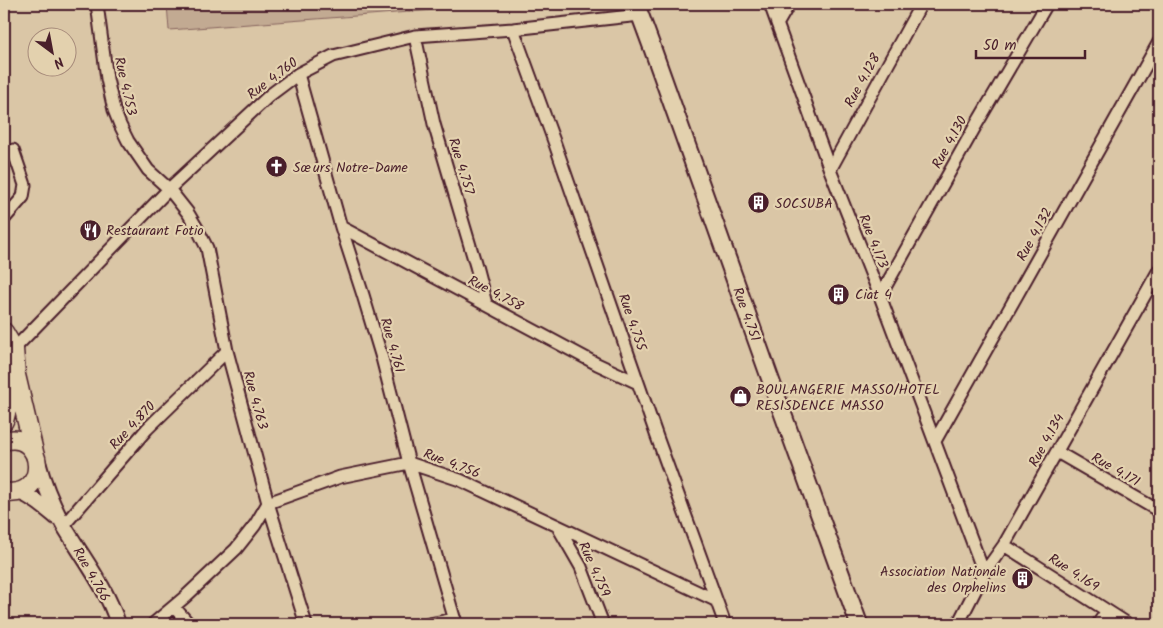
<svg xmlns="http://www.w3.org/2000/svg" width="1163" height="628" viewBox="0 0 1163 628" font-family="Kalam,sans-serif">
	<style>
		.green { fill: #c2aa92; stroke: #86645e }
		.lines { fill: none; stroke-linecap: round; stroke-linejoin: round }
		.minor-casing { stroke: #4a1f2b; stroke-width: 15 }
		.tertiary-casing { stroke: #4a1f2b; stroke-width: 18 }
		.secondary-casing { stroke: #4a1f2b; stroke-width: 20 }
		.primary-casing { stroke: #4a1f2b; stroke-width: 21 }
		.minor { stroke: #e3d1ae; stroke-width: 11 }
		.tertiary { stroke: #e3d1ae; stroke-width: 14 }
		.secondary { stroke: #e3d1ae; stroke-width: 16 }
		.primary { stroke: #e3d1ae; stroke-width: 18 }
		.labels { text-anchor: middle; stroke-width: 4.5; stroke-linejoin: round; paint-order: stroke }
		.street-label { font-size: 14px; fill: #4a1f2b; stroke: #e3d1ae }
		.poi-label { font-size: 14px; fill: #4a1f2b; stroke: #e3d1ae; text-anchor: start }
	</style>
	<rect width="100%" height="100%" fill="#dac6a6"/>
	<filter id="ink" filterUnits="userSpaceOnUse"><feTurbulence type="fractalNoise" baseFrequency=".02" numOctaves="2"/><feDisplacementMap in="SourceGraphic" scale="10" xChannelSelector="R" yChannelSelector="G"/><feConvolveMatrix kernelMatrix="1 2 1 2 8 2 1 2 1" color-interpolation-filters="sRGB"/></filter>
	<g filter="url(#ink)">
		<path class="green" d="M167 4H436V10L169 30Z"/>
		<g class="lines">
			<defs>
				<path id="minor" d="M97 4 107 79 114 110 120 125 128 141 148 170 169 189 188 213 197 228 207 248 227 351 268 503 306 624
					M770 4 830 170 880 296 984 573
					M778 23 789 4
					M513 29 555 144 657 437 725 624
					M415 36 434 124 476 266 486 304
					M298 74 341 227 363 295 382 358 409 463 456 624
					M830 170 921 4
					M4 219 23 197 25 185 13 150
					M341 227 597 364 638 383
					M880 296 976 125 1047 4
					M14 349 169 189 270 95 298 74 333 56 415 36 513 29 640 15
					M935 441 1159 42
					M1057 452 1159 511
					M64 525 147 429 227 351
					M558 527 581 567 603 624
					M1004 545 1128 624
					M174 607 189 624
					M153 624 185 597 236 549 255 525 268 503 340 477 409 463 460 480 715 600
					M429 624 455 619
					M958 624 984 573 1004 545 1159 270
					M1098 624 1107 611"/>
				<path id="tertiary" d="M38 462C44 485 53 506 64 526 83 558 107 588 118 624
					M19 492C34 498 44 507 56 517"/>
				<path id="secondary" d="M636 4 653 50 776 395 859 624"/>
				<path id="primary" d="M4 332 14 349 16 375 34 452
					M4 421 15 378
					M4 441C45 429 51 500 4 492"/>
			</defs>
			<use href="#minor" class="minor-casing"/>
			<use href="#tertiary" class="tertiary-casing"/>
			<use href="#secondary" class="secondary-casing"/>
			<use href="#primary" class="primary-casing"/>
			<use href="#minor" class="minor"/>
			<use href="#tertiary" class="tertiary"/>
			<use href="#secondary" class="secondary"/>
			<use href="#primary" class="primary"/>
		</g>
	</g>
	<defs>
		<symbol id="church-disc" viewBox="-11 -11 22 22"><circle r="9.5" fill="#4a1f2b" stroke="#e3d1ae"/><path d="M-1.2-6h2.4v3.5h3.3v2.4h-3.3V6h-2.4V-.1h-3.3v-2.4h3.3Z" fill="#fff"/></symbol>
		<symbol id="building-disc" viewBox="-11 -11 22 22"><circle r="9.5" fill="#4a1f2b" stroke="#e3d1ae"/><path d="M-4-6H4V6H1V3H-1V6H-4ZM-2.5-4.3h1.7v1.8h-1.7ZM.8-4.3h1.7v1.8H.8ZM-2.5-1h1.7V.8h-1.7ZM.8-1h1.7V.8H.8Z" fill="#fff"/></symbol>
		<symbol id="restaurant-disc" viewBox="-11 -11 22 22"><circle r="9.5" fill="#4a1f2b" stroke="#e3d1ae"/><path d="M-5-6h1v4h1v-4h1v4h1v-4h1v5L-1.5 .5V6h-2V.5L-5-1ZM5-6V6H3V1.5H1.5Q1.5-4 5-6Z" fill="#fff"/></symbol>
		<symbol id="shop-disc" viewBox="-11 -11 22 22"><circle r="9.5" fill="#4a1f2b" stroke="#e3d1ae"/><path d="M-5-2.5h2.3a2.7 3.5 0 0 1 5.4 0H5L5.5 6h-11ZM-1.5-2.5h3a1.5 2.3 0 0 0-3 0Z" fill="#fff"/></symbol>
	</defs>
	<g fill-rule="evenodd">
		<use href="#church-disc" x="264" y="154" width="25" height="25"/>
		<use href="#building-disc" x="746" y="190" width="25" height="25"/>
		<use href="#restaurant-disc" x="78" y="218" width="25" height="25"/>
		<use href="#building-disc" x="826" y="282" width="25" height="25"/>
		<use href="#shop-disc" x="728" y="384" width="25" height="25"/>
		<use href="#building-disc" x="1010" y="566" width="25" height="25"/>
	</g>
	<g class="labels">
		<g class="street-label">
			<text transform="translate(272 78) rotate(-37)" y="5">Rue 4.760</text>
			<text transform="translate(862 80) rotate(-61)" y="5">Rue 4.128</text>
			<text transform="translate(126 86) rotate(77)" y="5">Rue 4.753</text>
			<text transform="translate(949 142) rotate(-61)" y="5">Rue 4.130</text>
			<text transform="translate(462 166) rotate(73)" y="5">Rue 4.757</text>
			<text transform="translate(1034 234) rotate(-61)" y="5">Rue 4.132</text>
			<text transform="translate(874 241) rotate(68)" y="5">Rue 4.173</text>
			<text transform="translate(496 293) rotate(28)" y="5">Rue 4.758</text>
			<text transform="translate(747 314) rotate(70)" y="5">Rue 4.751</text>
			<text transform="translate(633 322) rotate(71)" y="5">Rue 4.755</text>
			<text transform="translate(393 345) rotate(74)" y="5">Rue 4.761</text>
			<text transform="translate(256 400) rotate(75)" y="5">Rue 4.763</text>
			<text transform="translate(132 425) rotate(-47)" y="5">Rue 4.870</text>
			<text transform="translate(1046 440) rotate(-61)" y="5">Rue 4.134</text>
			<text transform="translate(452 463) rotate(21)" y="5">Rue 4.756</text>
			<text transform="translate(1116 469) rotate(30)" y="5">Rue 4.171</text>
			<text transform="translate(595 569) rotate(66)" y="5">Rue 4.759</text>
			<text transform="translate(1074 572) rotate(33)" y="5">Rue 4.169</text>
			<text transform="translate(92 574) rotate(60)" y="5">Rue 4.766</text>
		</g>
		<g class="poi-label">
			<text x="293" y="172">Sœurs Notre-Dame</text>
			<text x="775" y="208">SOCSUBA</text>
			<text x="106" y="235">Restaurant Fotio</text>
			<text x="855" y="299">Ciat 4</text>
			<text x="756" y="394">BOULANGERIE MASSO/HOTEL<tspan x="756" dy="16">RESISDENCE MASSO</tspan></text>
			<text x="1006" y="576" text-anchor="end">Association Nationale<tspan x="1006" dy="16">des Orphelins</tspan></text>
		</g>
	</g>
	<rect width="1163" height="628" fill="none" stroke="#e3d1ae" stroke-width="20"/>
	<rect x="10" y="10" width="1143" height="608" fill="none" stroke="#4a1f2b" stroke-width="2" filter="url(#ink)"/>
	<g transform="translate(52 52) rotate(148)"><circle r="24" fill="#e3d1ae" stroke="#a68a7a"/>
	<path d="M0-4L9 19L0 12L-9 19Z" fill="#4a1f2b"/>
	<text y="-8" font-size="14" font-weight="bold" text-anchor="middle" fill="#4a1f2b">N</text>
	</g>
	<path d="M976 50v8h109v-8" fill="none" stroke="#4a1f2b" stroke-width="2.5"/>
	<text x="983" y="50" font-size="15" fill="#4a1f2b" stroke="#e3d1ae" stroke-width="4" paint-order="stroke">50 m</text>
</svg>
